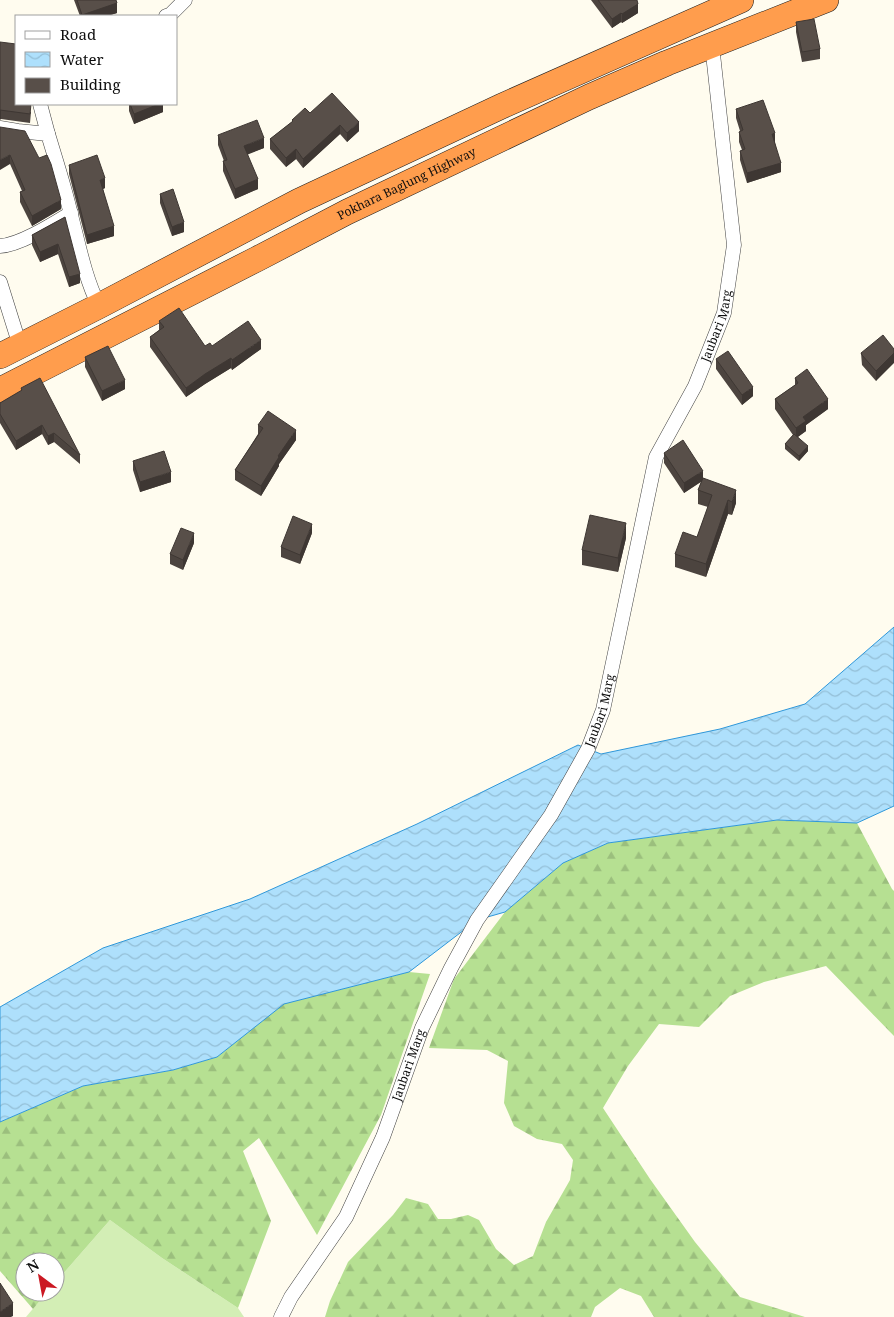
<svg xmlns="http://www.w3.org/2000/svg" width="894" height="1317" viewBox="0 0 894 1317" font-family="'Noto Serif',serif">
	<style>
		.grass { fill: #d3eeb5 }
		.forest { fill: url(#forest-firs) }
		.water { fill: url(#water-waves); stroke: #2f97d9 }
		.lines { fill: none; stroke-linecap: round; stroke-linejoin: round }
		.street-casing { stroke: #414141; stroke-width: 15 }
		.highway-casing { stroke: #1f1f1f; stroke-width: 26 }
		.street { stroke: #fff; stroke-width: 14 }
		.highway { stroke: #ff9d4d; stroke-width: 25 }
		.wall { fill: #4c443f }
		.shaded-wall { fill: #3e3733 }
		.building { fill: #584f49; stroke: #3e3733 }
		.labels { text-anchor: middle; stroke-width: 5; stroke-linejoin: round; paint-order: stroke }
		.street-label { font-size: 12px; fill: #0e0e0e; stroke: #fff }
	</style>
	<defs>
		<pattern id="forest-firs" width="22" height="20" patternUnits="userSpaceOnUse" patternTransform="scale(1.25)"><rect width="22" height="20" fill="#b6e092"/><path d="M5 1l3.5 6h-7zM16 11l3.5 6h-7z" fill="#9bbf7d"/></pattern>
		<pattern id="water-waves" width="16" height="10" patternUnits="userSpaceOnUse" patternTransform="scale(1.25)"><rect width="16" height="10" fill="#aee0fc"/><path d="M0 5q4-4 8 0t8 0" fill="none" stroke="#94bfd7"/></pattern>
	</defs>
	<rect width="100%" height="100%" fill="#fffcef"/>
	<path class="grass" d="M110 1220 162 1258 238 1308 244 1317H26L47 1292H55V1283Z"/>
	<path class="forest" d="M777 820 857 823 892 889 894 891V1036L826 966 764 982 730 996 699 1027 659 1024 628 1066 603 1108 650 1179 695 1242 740 1297 805 1317H654L641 1296 620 1288 595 1307 591 1317H325L330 1301 348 1262 393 1215 406 1198 428 1204 438 1219H451L468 1215 479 1220 496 1249 514 1265 533 1256 546 1222 570 1180 573 1160 562 1144 537 1139 514 1126 504 1103 508 1061 487 1050 429 1048 454 979 505 912 563 863 608 843Z
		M409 972 430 974 381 1115 317 1235 259 1138 243 1151 271 1221 238 1308 162 1258 110 1220 55 1283V1262H25V1292H47L33 1309 0 1271V1122L83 1086 173 1070 217 1057 283 1004Z"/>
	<path class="water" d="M894 627V806L857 823 777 820 608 843 563 863 505 912 477 920 409 972 284 1004 217 1057 173 1070 83 1086 0 1122V1007L103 948 250 899 417 824 578 745 601 754 720 729 805 704Z"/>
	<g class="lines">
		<defs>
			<g id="street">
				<path d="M166 16 170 15 185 0"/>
				<path d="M40 104 48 134"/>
				<path d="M0 128 18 131 48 134C56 161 65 188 71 215 79 246 85 278 99 306"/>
				<path d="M0 246C20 245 53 224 71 213"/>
				<path d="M0 282 20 346"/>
				<path id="s1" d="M281 1317 291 1297 346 1217 383 1137 422 1028 451 968 477 920 551 815 588 749 603 710 656 457 695 386 724 313 734 245 712 45"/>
			</g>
			<g id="highway">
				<path d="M0 356 99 306 299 201 502 106 741 0"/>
				<path id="s2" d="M0 390 257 259 347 212 589 97 667 63 826 0"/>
			</g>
		</defs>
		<use href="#street" class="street-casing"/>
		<use href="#highway" class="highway-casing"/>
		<use href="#street" class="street"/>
		<use href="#highway" class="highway"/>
	</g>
	<path class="wall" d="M74 0H116L117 13 107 16H80Z
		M591 0H637L638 13 622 23 621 22 612 28Z
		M796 22 820 49V59L802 62 796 32Z
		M0 42 16 104 31 112 30 123 1 119Z
		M129 104H163V112L134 124 129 111Z
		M736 109 775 143 781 172 747 183 740 160V151L742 150 739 142V132L740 131 736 118Z
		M310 113 359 131 347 142 340 134 303 168 296 159 286 167 270 149V139L292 122V120Z
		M0 127 61 209 32 226 20 202V192L22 191 10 164Z
		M218 135 264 148 247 154 258 189 235 199 223 171V161H224L218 145Z
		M69 165 105 188 103 189 114 236 87 244 69 174Z
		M160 194 184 232 172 236 160 203Z
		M65 217 80 283 69 287 58 254 40 262 32 245V235Z
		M159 321 205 346 261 349 232 370 231 368 205 384 186 397 150 347V337L159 330Z
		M894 349 876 381 862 365 861 353Z
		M85 357 125 389 102 401 85 367Z
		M716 359 753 396 742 405 716 369Z
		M795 378 828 409 806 425V431L798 437 808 451 799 461 785 449V444L793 435 775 409V399L795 385Z
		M21 388 80 455V464L54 442 48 445 42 434 16 450 0 423V403L21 391Z
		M258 425 296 440 279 464V466L261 496 235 480V470L258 434Z
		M664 453 703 478 736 503 732 515 728 514 706 577 675 567V554L697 537 708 507 698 504V490L701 482 684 493 664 463Z
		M133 461 171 482 140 492 133 470Z
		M312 533 300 564 281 557V547Z
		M626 538 618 572 582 565V550Z
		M194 543 183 570 170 564V554Z"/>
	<path class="shaded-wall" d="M117 3V13L107 16H82V15Z
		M638 4V13L622 23V14Z
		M621 13V22L612 28V19Z
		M159 104H163V112L134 124V114Z
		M0 110H1V119L0 120Z
		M359 122V131L347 142V133Z
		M340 125V134L303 168V159Z
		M775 133V143L772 144V134Z
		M264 138V148L244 156V146Z
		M296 149V159L286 167V158Z
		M10 155V164L0 170V160Z
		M781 163V172L747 183V173Z
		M105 178V188L100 190V180Z
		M258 179V189L235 199V189Z
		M61 200V209L32 226V216Z
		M184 222V232L172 236V227Z
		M114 226V236L87 244V235Z
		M58 244V254L40 262V252Z
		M80 274V283L69 287V277Z
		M261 340V349L232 370V360Z
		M894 353V363L876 381V371Z
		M231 358V368L205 384 186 397V388L205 374Z
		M125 380V389L102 401V391Z
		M753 387V396L742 405V395Z
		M828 399V409L806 425V431L796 438V428L803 417Z
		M42 425V434L16 450V441Z
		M296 430V440L279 464V466L261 496V486L278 456Z
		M54 433V442L48 445V436Z
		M808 446V451L799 461V456Z
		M703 471V480L684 493V483Z
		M171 472V482L140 492V482Z
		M736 490V503L732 515V502Z
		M728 500V514L706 577V564Z
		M626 523V538L618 572V558Z
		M312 524V533L300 564V555Z
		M194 533V543L183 570V560Z
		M13 1303V1316L11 1317H0V1312Z"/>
	<path class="building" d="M77 0H116L117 3 82 15Z
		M598 0H637L638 4 622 14 621 13 612 19Z
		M814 19 820 49 802 52 796 22Z
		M0 42 16 44V104H31L30 114 0 110Z
		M332 93 359 122 347 133 340 125 303 159 296 149 286 158 270 139 293 121 292 120 305 108 310 113Z
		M763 100 775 133 772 134 781 163 747 173 740 151 745 149 739 132 743 130 736 109Z
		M130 104H159L134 114Z
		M257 120 264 138 244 146 258 179 235 189 223 161 227 160 218 135Z
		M0 127 25 131 39 158 47 155 51 164 61 200 32 216 20 192 25 190 10 155 0 160Z
		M97 155 105 178 100 180 114 226 87 235 69 165Z
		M173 189 184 222 172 227 160 194Z
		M65 217 80 274 69 277 58 244 40 252 32 235Z
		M179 308 205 346 210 343 212 346 248 321 261 340 232 360 231 358 205 374 186 388 150 337 164 327 159 321Z
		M883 335 894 349V353L876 371 862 355 861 353Z
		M108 346 125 380 102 391 85 357Z
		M728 351 753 387 742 395 716 359Z
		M807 369 828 399 803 417 806 421 796 428 775 399 798 383 795 378Z
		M40 378 80 455 54 433 48 436 42 425 16 441 0 414V403L22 390 21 388Z
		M268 411 296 430 278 456 279 457 261 486 235 470 263 428 258 425Z
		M794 434 808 446 799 456 785 444Z
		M683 440 703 471 684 483 664 453Z
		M164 451 171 472 140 482 133 461Z
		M703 478 736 490 732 502 728 500 706 564 675 554 683 532 697 537 712 495 698 490Z
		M590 515 626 523 618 558 582 550Z
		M293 516 312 524 300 555 281 547Z
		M181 528 194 533 183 560 170 554Z
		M0 1283 13 1303 0 1312Z"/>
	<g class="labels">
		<g class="street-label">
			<text dy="4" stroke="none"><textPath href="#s2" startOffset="456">Pokhara Baglung Highway</textPath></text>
			<text dy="4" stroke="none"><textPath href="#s1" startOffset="1094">Jaubari Marg</textPath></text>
			<text dy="4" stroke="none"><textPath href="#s1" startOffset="689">Jaubari Marg</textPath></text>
			<text dy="4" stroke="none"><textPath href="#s1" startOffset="284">Jaubari Marg</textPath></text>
		</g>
	</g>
	<rect x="15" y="15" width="162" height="90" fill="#ffffff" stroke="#9f9f9f"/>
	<rect x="25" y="31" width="25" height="8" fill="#ffffff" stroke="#9f9f9f"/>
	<text x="60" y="40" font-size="15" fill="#0e0e0e">Road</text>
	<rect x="25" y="52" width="25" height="15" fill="url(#water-waves)" stroke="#9f9f9f"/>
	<text x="60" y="65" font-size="15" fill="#0e0e0e">Water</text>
	<rect x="25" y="78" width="25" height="15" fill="#584f49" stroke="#9f9f9f"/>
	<text x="60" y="90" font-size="15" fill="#0e0e0e">Building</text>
	<g transform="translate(40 1277) rotate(328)"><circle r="24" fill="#ffffff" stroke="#9f9f9f"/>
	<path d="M0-4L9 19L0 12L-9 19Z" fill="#cb1923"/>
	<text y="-8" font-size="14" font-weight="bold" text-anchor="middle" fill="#0e0e0e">N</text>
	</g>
</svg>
